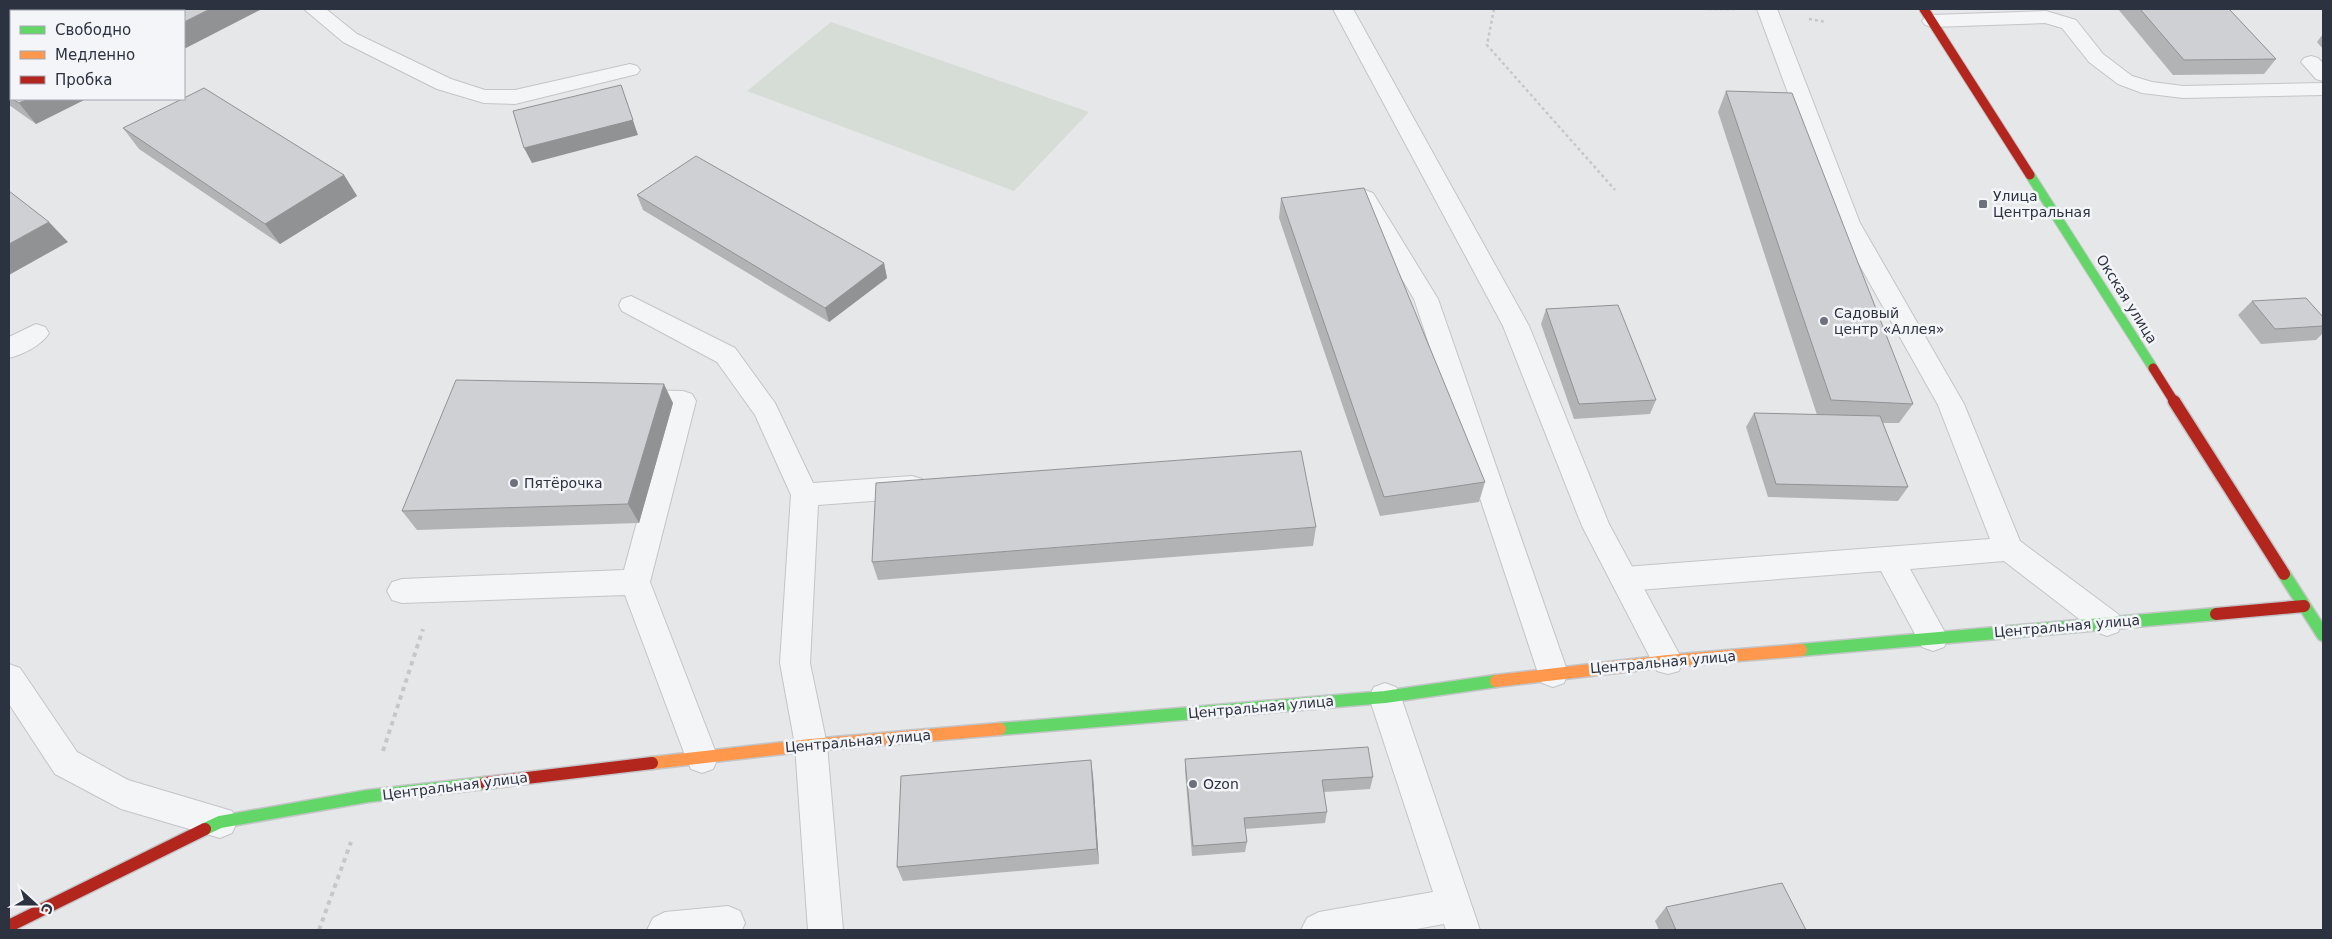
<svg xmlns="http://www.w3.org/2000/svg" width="2332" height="939" viewBox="0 0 2332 939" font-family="'DejaVu Sans',sans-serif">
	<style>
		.green { fill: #d5ddd6 }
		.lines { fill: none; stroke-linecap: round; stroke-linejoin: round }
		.lane-casing { stroke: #c3c5c7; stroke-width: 2 }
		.street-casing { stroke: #c3c5c7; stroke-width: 2 }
		.fast-far1-casing { stroke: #c3c5c7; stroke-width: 11 }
		.fast-casing { stroke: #c3c5c7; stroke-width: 15 }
		.slow-casing { stroke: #c3c5c7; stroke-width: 15 }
		.jam-far1-casing { stroke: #c3c5c7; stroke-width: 11 }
		.jam-casing { stroke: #c3c5c7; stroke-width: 15 }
		.path-far1 { stroke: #c6c7cb; stroke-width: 2.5; stroke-dasharray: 3 3; stroke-linecap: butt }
		.path { stroke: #c6c7cb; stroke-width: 4; stroke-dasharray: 4.5 4.5; stroke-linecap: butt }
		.lane { fill: #f4f5f6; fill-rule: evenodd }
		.street { fill: #f4f5f6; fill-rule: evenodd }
		.fast-far1 { stroke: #63d668; stroke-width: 9 }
		.fast { stroke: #63d668; stroke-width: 12 }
		.slow { stroke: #ff974d; stroke-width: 12 }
		.jam-far1 { stroke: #b3261e; stroke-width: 9 }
		.jam { stroke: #b3261e; stroke-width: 12 }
		.wall { fill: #b2b3b5 }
		.shaded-wall { fill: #919294 }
		.building { fill: #cfd0d3; stroke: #919294 }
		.poi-dot { fill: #6d717c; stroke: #f4f5f8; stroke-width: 2 }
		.labels { text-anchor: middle; stroke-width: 5; stroke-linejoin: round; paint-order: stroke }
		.poi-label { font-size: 14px; fill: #2d3241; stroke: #f4f5f8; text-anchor: start }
		.street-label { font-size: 14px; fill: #2d3241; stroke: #f4f5f8 }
	</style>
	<rect width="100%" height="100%" fill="#e5e7e9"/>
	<path class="green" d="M831 22 1089 112 1014 191 747 91Z"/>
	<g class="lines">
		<defs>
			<path id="lane" d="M304 9H326L357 34 451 79 485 90H515L630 64 637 66 640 70 637 74 515 104 484 103 437 89 343 42Z
				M1757 9H1777L1860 223 1964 404 2020 541 2118 614 2122 623 2118 632 2107 636 2096 632 2004 561 1910 569 1948 638 1944 647 1933 651 1922 647 1881 571 1625 591 1615 588 1610 579 1615 570 1625 567 1990 539 1938 405 1836 223Z
				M2046 11 2076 20 2103 54 2132 76 2152 82 2183 86 2323 83V95L2183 98 2142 93 2118 84 2089 62 2062 28 2045 23 1932 27 1925 25 1922 21 1925 17 1932 15Z
				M2311 56 2318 58 2323 63V81L2316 79 2301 62 2304 58Z
				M1365 190 1373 193 1438 299 1568 673 1564 683 1553 687 1542 683 1538 673 1414 299 1353 198 1357 193Z
				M631 296 735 348 775 403 813 483 912 476 922 479 926 487 922 495 912 498 818 505 810 663 827 745 822 755 811 760 800 755 795 745 780 663 791 495 755 415 717 362 622 311 619 305 622 299Z
				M36 324 45 327 49 333C42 345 22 355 9 358V337Z
				M634 390 683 391 692 394 696 401 650 582 718 758 713 769 702 773 691 769 686 758 625 595 402 603 392 600 387 591 392 582 402 579 624 570 667 411 634 410 625 407 621 400 625 393Z
				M1385 683 1396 687 1401 697 1480 930H1446L1444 924 1411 930H1301L1307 918 1319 912 1433 892 1369 697 1374 687Z
				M728 906 740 911 745 923 742 930H647L653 918 665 912Z"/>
			<path id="street" d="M1333 9H1353L1529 326 1609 524 1683 661 1679 671 1668 674 1657 671 1582 526 1503 326Z
				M9 664 20 668 77 752 128 780 232 811 237 822 232 833 220 838 121 809 55 774 9 704Z
				M811 730 822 735 827 745 843 930H808L795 745 800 735Z"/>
			<path id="fast-far1" d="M2030 175 2153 368"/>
			<path id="fast" d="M2284 574 2323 635
				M1801 650 2216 614
				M1000 729 1385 697 1496 681
				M205 829 220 822 368 796 485 783"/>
			<path id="slow" d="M1496 681 1668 661 1801 650
				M652 763 811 745 1000 729"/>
			<path id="jam-far1" d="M1924 9 2030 175
				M2153 368 2175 403"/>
			<path id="jam" d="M2174 401 2284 574
				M2216 614 2304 606
				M485 783 652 763
				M9 926 205 829"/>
		</defs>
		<use href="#lane" class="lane-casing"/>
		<use href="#street" class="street-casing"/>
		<use href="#fast-far1" class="fast-far1-casing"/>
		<use href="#fast" class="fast-casing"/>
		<use href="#slow" class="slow-casing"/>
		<use href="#jam-far1" class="jam-far1-casing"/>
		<use href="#jam" class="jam-casing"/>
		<path class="path-far1" d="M1494 9 1487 45 1615 190
			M1708 9H1734
			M1809 19 1826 22"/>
		<path class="path" d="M383 751 423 629
			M319 930 351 842"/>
		<use href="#lane" class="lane"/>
		<use href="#street" class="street"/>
		<use href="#fast-far1" class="fast-far1"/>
		<use href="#fast" class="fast"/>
		<use href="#slow" class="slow"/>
		<use href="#jam-far1" class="jam-far1"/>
		<use href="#jam" class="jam"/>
	</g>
	<path class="wall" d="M2118 9H2229L2276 59 2264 74 2173 75Z
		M2323 34V49L2317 42Z
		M11 54V99H86L36 124 9 105V56Z
		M1726 91 1913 404 1899 423H1883L1908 487 1898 501 1768 497 1746 427 1754 413 1817 415 1718 112Z
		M123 128 344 175 357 196 280 244 139 149Z
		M637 195 884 263 887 278 829 322 643 210Z
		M1281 198 1485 482 1479 502 1380 516 1279 218Z
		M2252 301 2323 317V333L2316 340 2261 344 2238 315Z
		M1546 309 1656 400 1650 414 1574 419 1541 324Z
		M673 403 639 523 417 530 402 511Z
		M1316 527 1313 546 878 580 872 562Z
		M1185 759 1373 777 1370 789 1324 792 1327 812 1325 823 1245 829 1247 842 1245 852 1192 856 1185 770Z
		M1093 776 1099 864 903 881 897 867Z
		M1666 907 1806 930H1659L1655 921Z"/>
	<path class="shaded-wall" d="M210 9H260V10L184 49V22Z
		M621 85 638 135 532 163 524 148Z
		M28 99H86L36 124 19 103Z
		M344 175 357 196 280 244 265 224Z
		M49 222 68 242 9 275V244Z
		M884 263 887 278 829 322 825 308Z
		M664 384 673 403 639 523 628 504Z
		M1091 760 1093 776 1099 864 1097 849Z"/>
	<path class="building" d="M107 9H210L184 22V11H102Z
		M2140 9H2229L2276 59 2184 60Z
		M11 54V98L9 96V56Z
		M621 85 633 120 524 148 513 111Z
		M204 88 344 175 265 224 123 128 182 99H184V98Z
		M1726 91 1792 93 1913 404 1831 400Z
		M12 99H28L19 103Z
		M696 156 884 263 825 308 637 195Z
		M1364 188 1485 482 1384 497 1281 198Z
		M9 191 49 222 9 244Z
		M2306 298 2323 317V326L2275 329 2252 301Z
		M1618 305 1656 400 1579 404 1546 309Z
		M456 380 664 384 628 504 402 511Z
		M1754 413 1880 416 1908 487 1776 484Z
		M1301 451 1316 527 872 562 876 483Z
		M1368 747 1373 777 1322 780 1327 812 1244 818 1247 842 1193 846 1185 759Z
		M1091 760 1097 849 897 867 901 776Z
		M1782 883 1806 930H1676L1666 907Z"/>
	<g class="poi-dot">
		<rect x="1978" y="199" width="10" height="10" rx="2.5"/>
		<circle cx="1824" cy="321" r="5"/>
		<circle cx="514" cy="483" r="5"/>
		<circle cx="1193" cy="784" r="5"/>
	</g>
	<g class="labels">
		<g class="poi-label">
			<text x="1993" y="201">Улица<tspan x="1993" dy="16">Центральная</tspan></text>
			<text x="1834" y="318">Садовый<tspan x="1834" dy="16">центр «Аллея»</tspan></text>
			<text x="524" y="488">Пятёрочка</text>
			<text x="1203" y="789">Ozon</text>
		</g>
		<g class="street-label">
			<text transform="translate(2127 299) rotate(58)" y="5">Окская улица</text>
			<text transform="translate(2067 626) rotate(-5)" y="5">Центральная улица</text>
			<text transform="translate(1663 662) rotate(-5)" y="5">Центральная улица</text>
			<text transform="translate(1261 707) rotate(-5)" y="5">Центральная улица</text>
			<text transform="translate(858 741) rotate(-5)" y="5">Центральная улица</text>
			<text transform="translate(455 786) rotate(-7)" y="5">Центральная улица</text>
		</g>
	</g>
	<rect width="2332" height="939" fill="none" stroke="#2d3241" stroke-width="20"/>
	<rect x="10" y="10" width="175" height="90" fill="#f4f5f8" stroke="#a4a7af"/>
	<rect x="20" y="26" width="25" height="8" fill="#63d668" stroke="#a4a7af"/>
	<text x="55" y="35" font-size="15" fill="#2d3241">Свободно</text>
	<rect x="20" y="51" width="25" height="8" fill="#ff974d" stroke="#a4a7af"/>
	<text x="55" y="60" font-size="15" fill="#2d3241">Медленно</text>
	<rect x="20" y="76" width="25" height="8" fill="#b3261e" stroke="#a4a7af"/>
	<text x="55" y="85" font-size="15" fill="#2d3241">Пробка</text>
	<g transform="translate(35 904) rotate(111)" stroke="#f4f5f8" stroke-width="4" paint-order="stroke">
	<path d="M0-4L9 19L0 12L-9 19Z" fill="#2d3241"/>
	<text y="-8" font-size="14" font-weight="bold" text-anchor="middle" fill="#2d3241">С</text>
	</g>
</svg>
